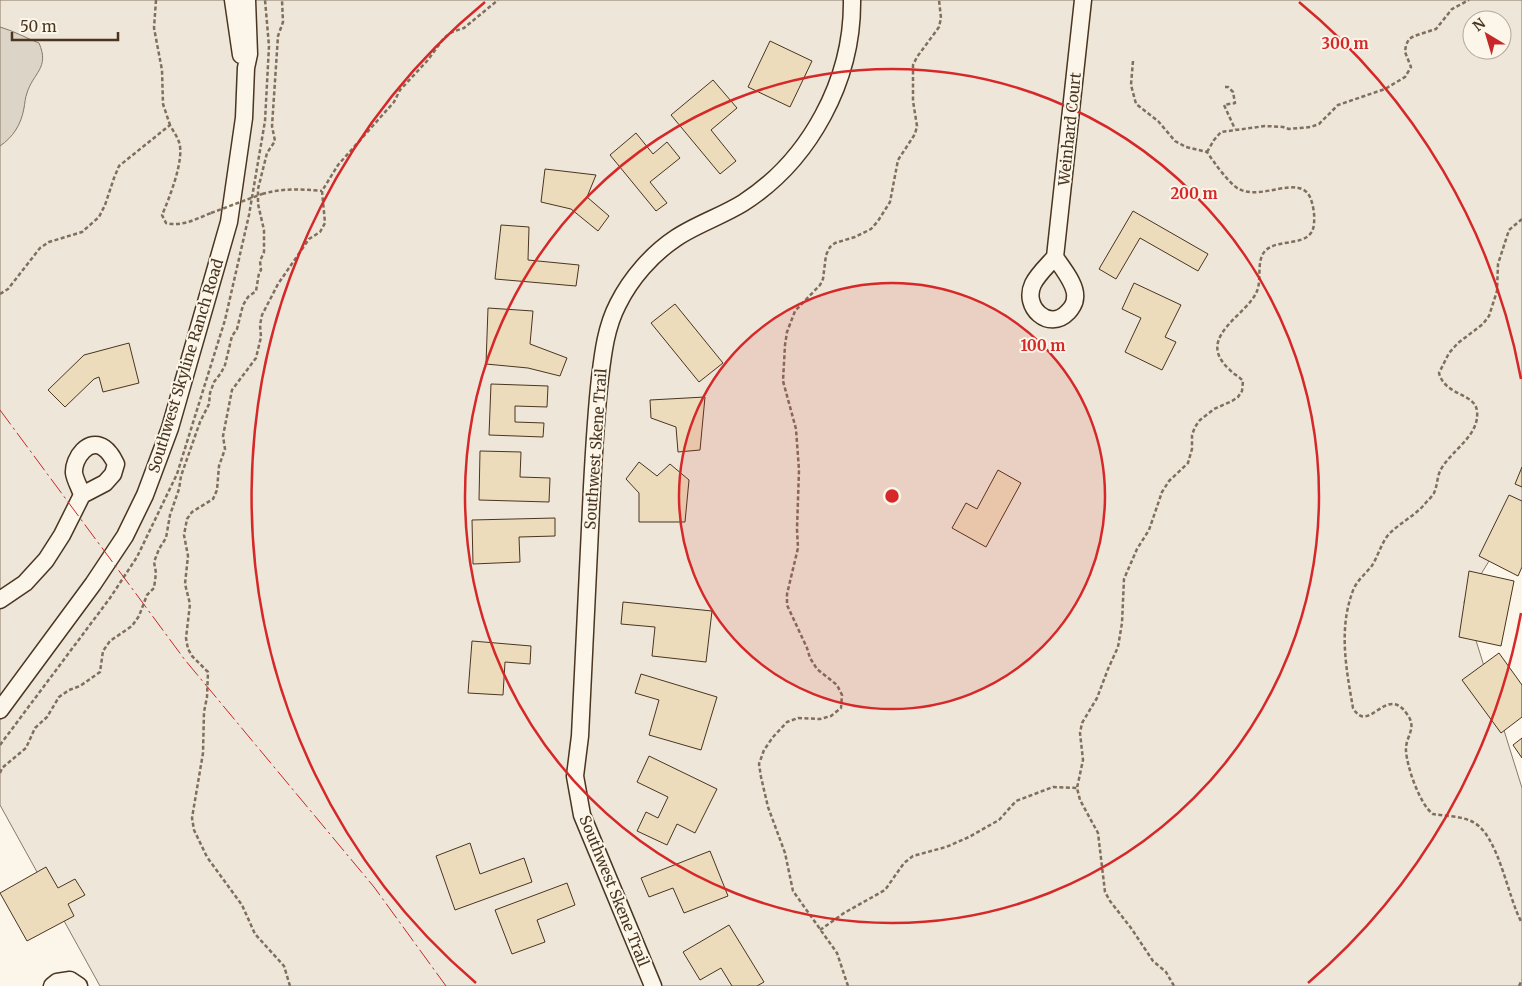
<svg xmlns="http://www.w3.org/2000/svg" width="1522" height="986" viewBox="0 0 1522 986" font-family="Merriweather,serif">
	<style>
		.green { fill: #ede6d9; stroke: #887966; fill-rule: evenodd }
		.water { fill: #dcd4c6; stroke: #887966 }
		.building { fill: #ecdcbc; stroke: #4a3520 }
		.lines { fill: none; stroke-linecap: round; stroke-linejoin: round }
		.minor-casing { stroke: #4a3520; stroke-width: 19 }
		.path { stroke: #7f6f5c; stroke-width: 2.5; stroke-dasharray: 4 2.5; stroke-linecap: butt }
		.minor { stroke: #fbf6e9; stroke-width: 16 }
		.path-bridge { stroke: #7f6f5c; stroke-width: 2.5; stroke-dasharray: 4 2.5; stroke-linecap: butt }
		.power { stroke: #c62828; stroke-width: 1; stroke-dasharray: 18 4 2.5 4; stroke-linecap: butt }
		.ring { fill: none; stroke: #d62828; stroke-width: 2.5 }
		.labels { text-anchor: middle; stroke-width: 4; stroke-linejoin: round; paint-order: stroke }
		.street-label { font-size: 15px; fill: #4a3520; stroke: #fbf6e9 }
		.centre { fill: #d62828; stroke: #fbf6e9; stroke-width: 2.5 }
		.ring-label { font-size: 15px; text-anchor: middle; font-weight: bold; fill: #d62828; stroke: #fbf6e9; stroke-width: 4; stroke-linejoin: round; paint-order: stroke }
	</style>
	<rect width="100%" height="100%" fill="#fbf6e9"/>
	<path class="green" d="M0 0H1522V507L1464 602 1522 788V986H100L0 805ZM1472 20H1502V50H1472Z"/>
	<path class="water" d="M0 27C14 31 26 38 39 43 50 68 33 73 27 93 25 98 25 103 24 108 21 125 13 137 0 146Z"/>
	<path class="building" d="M770 41 812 61 790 107 748 87Z
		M713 80 737 108 711 130 736 161 720 174 671 115Z
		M636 133 653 154 667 142 680 158 650 182 667 203 656 211 610 155Z
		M545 169 596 175 587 197 609 216 598 231 571 209 541 202Z
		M1133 211 1208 254 1198 271 1140 238 1116 279 1099 269Z
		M501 225 529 227 528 260 579 265 576 286 495 279Z
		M1134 283 1181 305 1165 337 1176 342 1162 370 1125 352 1141 318 1122 309Z
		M675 304 723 363 699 382 651 323Z
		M488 308 533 311 530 344 567 358 560 376 528 368 486 364Z
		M129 343 139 383 103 392 99 377 94 379 65 407 48 390 84 355Z
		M491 384 548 386 547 407 515 406V422L544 423 543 437 489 435Z
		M705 397 700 450 678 452 676 427 651 418 650 400Z
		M480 451 521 452 520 477 550 478 549 502 479 500Z
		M639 462 657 476 670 464 689 480 685 522H639V493L626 479Z
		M1522 467V487L1515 484Z
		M998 470 1021 483 986 547 952 528 966 503 977 509Z
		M1509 495 1522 501V567L1518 576 1479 556Z
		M555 518V536L519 537 520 562 473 564 472 520Z
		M1469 571 1514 581 1501 646 1459 637Z
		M623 602 712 611 706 662 652 656 655 627 621 624Z
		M472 641 531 646 530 664 505 662 503 695 468 693Z
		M1499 653 1522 685V717L1501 733 1462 680Z
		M641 674 717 697 701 750 649 735 659 700 635 693Z
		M1522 738V758L1513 745Z
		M649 756 717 789 695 833 677 824 667 845 637 831 646 812 658 818 668 797 637 782Z
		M470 843 480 874 524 858 532 882 455 910 436 856Z
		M710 851 728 896 684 913 673 888 649 897 641 878Z
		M46 867 58 888 75 879 85 895 68 904 74 916 27 941 0 893Z
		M567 883 575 905 537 920 545 942 512 954 495 910Z
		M729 925 764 982 757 986H732L721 968 700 980 683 952Z"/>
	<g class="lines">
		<defs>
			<path id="minor" d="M233 0 241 55
				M1055 257C1062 268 1077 285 1075 298 1075 303 1071 309 1068 312 1049 332 1022 307 1033 284 1038 274 1048 265 1055 257L1083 0
				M0 600 25 583 46 560 62 535 82 495 105 483 113 474 116 464C113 458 110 452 104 448 89 437 73 458 74 473 75 480 80 488 82 495
				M0 710 93 584 125 536 145 495 170 428 229 222 244 118 246 68 249 54 247 0
				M52 986 57 982 70 980 79 986
				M653 986 582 815 575 776 580 736C584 653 588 570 592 487 594 450 596 414 600 378 603 353 606 327 618 304 631 278 652 254 676 238 695 225 722 216 743 203 810 160 853 80 852 0"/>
		</defs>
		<use href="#minor" class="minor-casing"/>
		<path class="path" d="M156 0 154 28 162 70 163 104 170 125
			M1133 61 1131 85 1136 104 1158 121 1175 141 1186 147 1207 152C1213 161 1230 185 1239 189 1262 201 1299 174 1310 197 1313 204 1315 215 1314 223 1313 249 1278 237 1265 251 1256 261 1262 279 1257 291 1248 315 1194 337 1229 369 1233 374 1239 376 1243 381L1242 391 1238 397 1232 401 1214 409 1200 420 1195 427 1192 435V449L1188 463 1169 481 1162 492 1149 530 1137 549 1124 579 1122 623 1118 647 1108 669 1097 698 1082 723 1080 733 1083 760 1077 788 1080 800 1098 833 1105 892 1110 901 1131 928 1153 961 1166 972 1174 986
			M1225 87H1228L1233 92 1235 103 1224 105 1235 129
			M1207 152 1214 140 1221 132 1265 126 1283 127 1289 129 1311 127 1319 124 1338 105 1385 89 1405 77 1411 67 1405 52 1406 45 1409 39 1414 36 1436 29 1452 9 1469 0
			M262 194C283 188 301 189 322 191
			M1522 219 1509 230 1498 264 1497 291 1489 316 1483 324 1458 343 1449 353 1439 373C1445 396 1475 393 1477 411 1480 436 1450 451 1440 471 1437 478 1437 487 1434 493 1432 497 1427 501 1424 505 1414 516 1400 523 1389 534 1381 543 1378 557 1371 567 1365 574 1358 580 1354 588 1338 627 1346 668 1353 708 1369 736 1386 683 1407 714 1418 729 1405 736 1406 751 1407 767 1420 805 1433 814 1445 816 1460 816 1471 821 1499 833 1507 897 1522 923
			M0 294 8 289 40 248 49 242 82 232 99 217 105 205 114 178 119 166 170 125C173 131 177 136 179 142 185 159 169 199 162 215L166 223C182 227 196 219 211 213
			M0 745 110 598 137 557 177 474 225 320 249 215 265 121 269 46 265 0
			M0 773 2 768 26 748 35 728 47 717 59 697 69 690 80 686 100 672 103 651 110 641 132 626 139 616 147 595 154 588 156 573 154 562 159 549 166 538 170 515 179 489 181 476 200 422 209 404 210 393 214 382 221 373 225 365 232 336 237 329 243 305 248 297 256 291 259 273 261 270 260 261 264 252V230L258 204V189L267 153 275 141 272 126 278 36 283 22 282 0
			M820 930 844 913 885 890 904 863 913 856 946 847 969 837 999 820 1016 801 1053 787 1077 788
			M290 986 284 966 255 934 242 905 207 857 194 830 192 818 203 753 204 712 207 697 208 672 192 656 188 649 186 638 190 604 185 584 188 556 184 535 187 519 192 512 213 499 217 490 219 466 225 449 223 436 232 390 256 358 261 337 260 325 262 315 278 284 309 239 320 232 325 223 322 191 338 165 394 102 400 90 427 61 444 38 452 32 464 28 498 0
			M848 986 837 953 793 891 785 853 768 807 761 777 759 764 764 750 773 737 787 722 798 718 820 719 831 716 841 708 842 695 837 685 817 669 810 658 807 648 787 605V594L798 548 797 529 799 470 796 429 783 381 785 345 787 332 795 311 820 285 823 279 826 255 830 247 835 243 855 237 871 229 878 221 890 202 898 160 915 134 917 126 913 101V65L917 57 939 27 941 18 939 0
			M1519 986 1522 980"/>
		<use href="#minor" class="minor"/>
		<path class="path-bridge" d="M211 213 262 194"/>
		<path class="power" d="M0 410 185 660 374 887 446 986"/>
	</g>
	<circle cx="892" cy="496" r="213" fill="#d62828" fill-opacity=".12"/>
	<g class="ring">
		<circle cx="892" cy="496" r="213"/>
		<circle cx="892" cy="496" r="427"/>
		<path d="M1521 613A640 640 0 0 1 1308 983M476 983A640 640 0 0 1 485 2M1299 2A640 640 0 0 1 1521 379"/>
	</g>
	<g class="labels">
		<g class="street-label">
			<text transform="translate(1070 129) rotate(-84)" y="5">Weinhard Court</text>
			<text transform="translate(186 366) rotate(-73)" y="5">Southwest Skyline Ranch Road</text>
			<text transform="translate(596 449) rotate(-86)" y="5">Southwest Skene Trail</text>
			<text transform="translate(614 891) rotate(68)" y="5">Southwest Skene Trail</text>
		</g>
	</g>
	<circle cx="892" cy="496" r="8" class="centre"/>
	<g class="ring-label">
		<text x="1345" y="49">300 m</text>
		<text x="1194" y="199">200 m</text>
		<text x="1043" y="351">100 m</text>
	</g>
	<g transform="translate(1487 35) rotate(322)"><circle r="24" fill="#fbf6e9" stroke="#b4a999"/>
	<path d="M0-4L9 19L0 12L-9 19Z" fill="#c62828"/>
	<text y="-8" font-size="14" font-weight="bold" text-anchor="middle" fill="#4a3520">N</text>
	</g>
	<path d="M12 32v8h106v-8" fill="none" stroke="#4a3520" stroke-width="2.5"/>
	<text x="20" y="32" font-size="15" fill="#4a3520" stroke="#fbf6e9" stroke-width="4" paint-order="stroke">50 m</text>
</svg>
